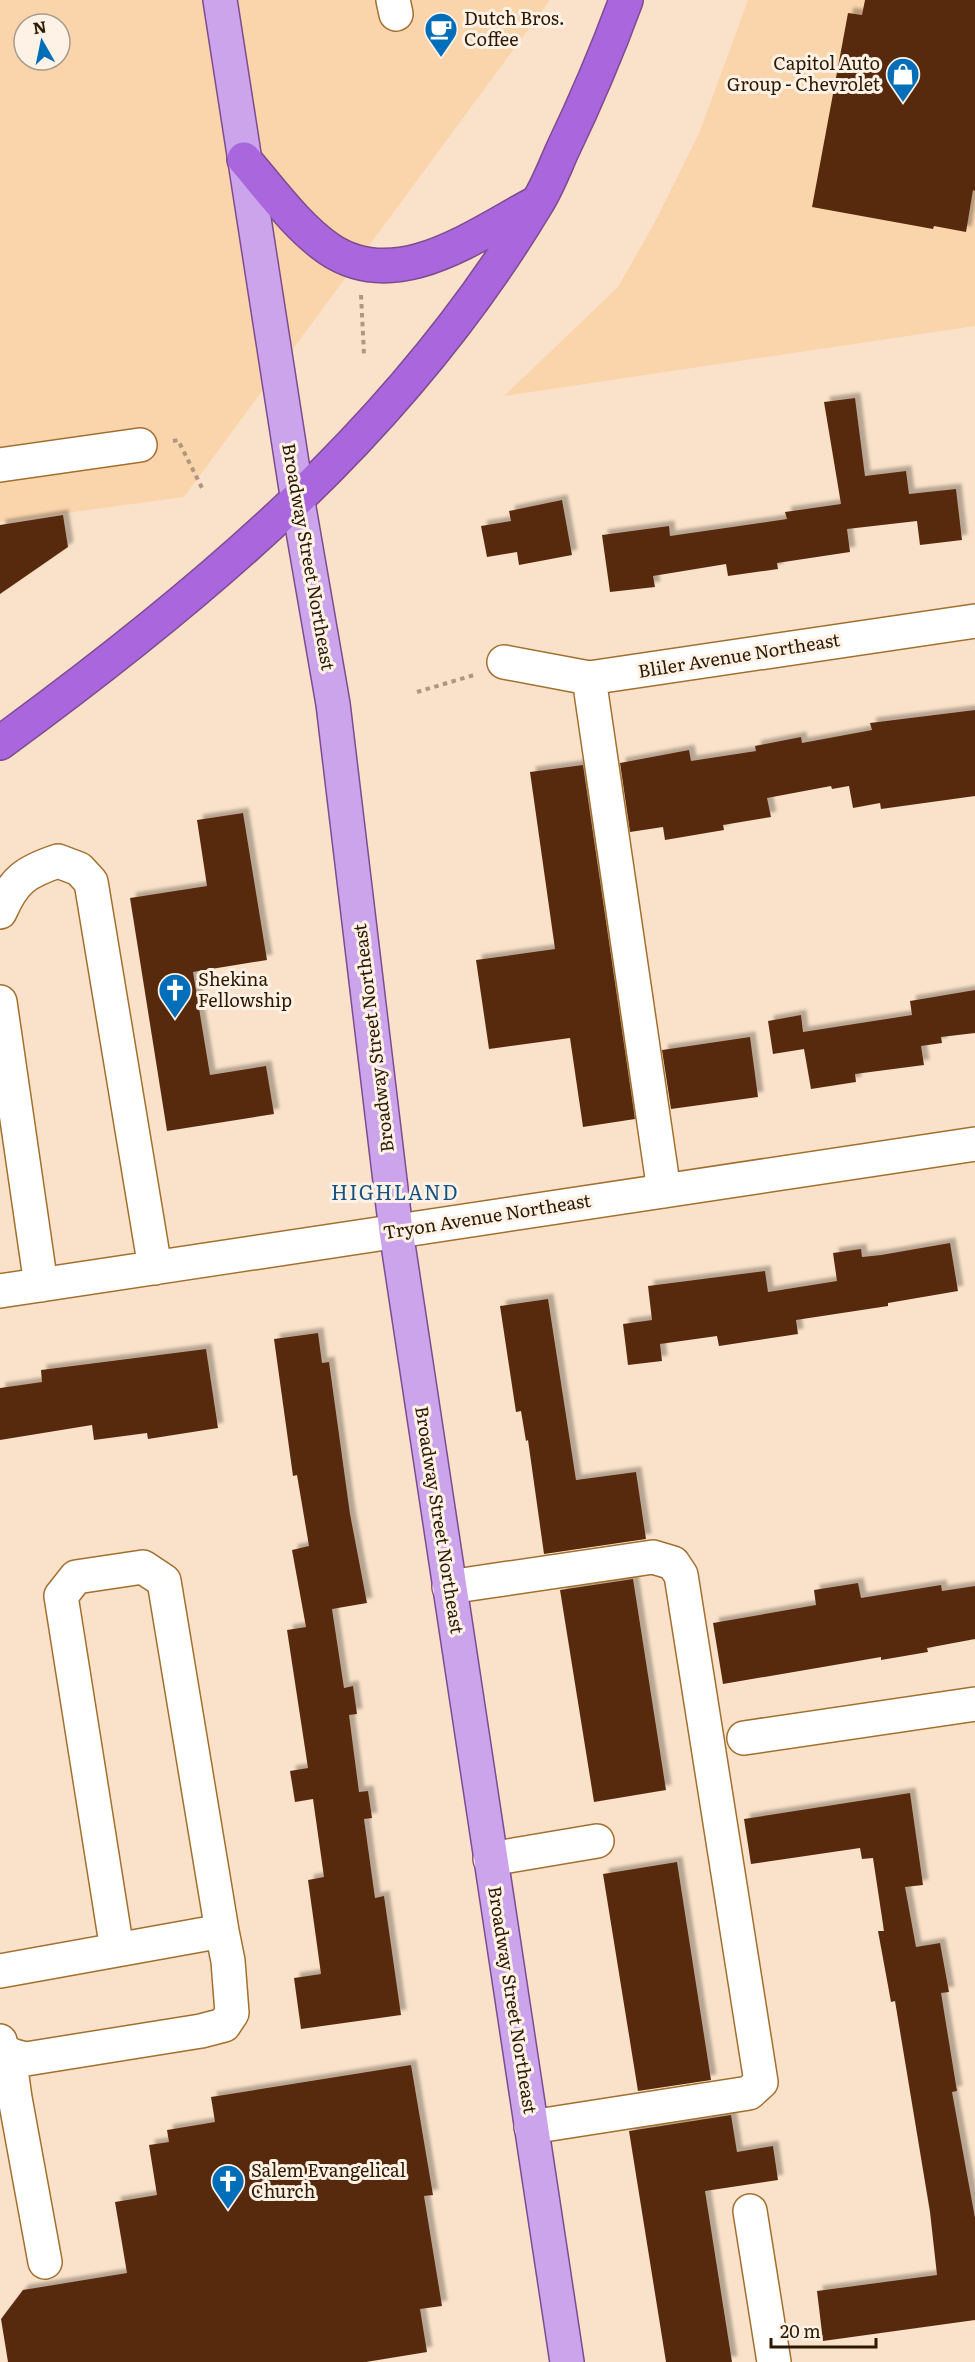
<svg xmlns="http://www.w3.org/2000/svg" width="975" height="2362" viewBox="0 0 975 2362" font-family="Literata,serif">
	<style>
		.built { fill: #fad4ab; fill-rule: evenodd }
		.building { fill: #582b11; filter: url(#shadow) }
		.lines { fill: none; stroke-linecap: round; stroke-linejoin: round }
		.minor-casing { stroke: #a36f2f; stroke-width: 36 }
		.major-casing { stroke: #7e4b90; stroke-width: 36 }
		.highway-casing { stroke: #7e4b90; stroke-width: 36 }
		.path { stroke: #ad977f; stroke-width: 4; stroke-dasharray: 4.5 4.5; stroke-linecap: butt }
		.minor { stroke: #fff; stroke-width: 33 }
		.major { stroke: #cca4eb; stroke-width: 33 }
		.highway { stroke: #aa67dd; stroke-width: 33 }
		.labels { text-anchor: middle; stroke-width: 6; stroke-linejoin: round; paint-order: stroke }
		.poi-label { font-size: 18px; fill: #2d1800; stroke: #fef2e6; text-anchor: start }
		.street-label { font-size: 18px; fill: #2d1800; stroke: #fef2e6 }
		.neighbourhood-label { font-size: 20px; letter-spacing: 1.5px; fill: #185283; stroke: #fef2e6 }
	</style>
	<defs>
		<filter id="shadow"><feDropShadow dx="5.5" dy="-5.5" stdDeviation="1.5" flood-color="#0004"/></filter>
	</defs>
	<rect width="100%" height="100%" fill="#fae2ca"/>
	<path class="built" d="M0 0H550L184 497 0 522ZM24 24H60V60H24Z
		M748 0H975V326L504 396 618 287 656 220 700 131Z"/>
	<path class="building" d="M865 0H975V191L973 190 966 232 934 226 933 229 812 207 848 13 862 15Z
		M855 398 865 476 906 471 909 494 956 489 962 540 920 545 917 521 847 529 850 552 777 563 778 569 728 576 726 564 653 576 655 587 610 592 602 535 669 526 670 536 787 519 785 512 841 504 824 402Z
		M562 500 572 555 519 565 517 552 487 557 481 526 511 521 509 511Z
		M63 515 68 547 0 594V525Z
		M975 710V796L881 809 880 803 853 808 849 786 832 789 831 786 767 798 771 817 723 825 724 830 665 840 663 827 630 832 620 763 689 750 691 761 756 751 755 746 801 737 802 743 872 730 870 723Z
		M583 765 635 1119 583 1127 570 1038 489 1049 476 960 555 949 530 772Z
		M243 813 267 960 193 972 210 1075 266 1066 274 1114 167 1131 130 898 207 886 197 820Z
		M975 990V1033L941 1037 942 1043 921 1046 924 1065 855 1074 856 1082 811 1089 804 1049 773 1054 768 1021 801 1015 803 1032 912 1015 910 1001Z
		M750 1037 758 1097 671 1109 662 1050Z
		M950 1243 958 1291 888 1303V1306L796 1320 798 1334 719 1346 717 1336 660 1344 662 1361 628 1365 623 1324 652 1320 648 1286 765 1271 768 1292 837 1281 833 1253 861 1249 862 1257 881 1255Z
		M548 1299 576 1480 636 1472 646 1539 544 1554 528 1440 526 1441 521 1411 516 1412 500 1306Z
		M318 1333 322 1363 329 1362 350 1514 367 1603 332 1609 344 1688 353 1686 357 1714 349 1715 359 1792 368 1791 372 1818 364 1819 375 1898 384 1896 401 2015 301 2029 294 1978 321 1974 308 1880 324 1877 313 1799 295 1802 290 1771 308 1768 287 1630 306 1627 292 1550 309 1546 297 1475 293 1476 274 1339Z
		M206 1349 218 1428 148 1439 147 1433 94 1440 92 1425 0 1440V1388L42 1382 41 1370Z
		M633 1579 666 1790 594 1802 560 1590Z
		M858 1583 861 1598 941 1585 942 1591 975 1586V1639L927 1648 928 1652 881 1660V1657L723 1684 713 1623 816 1605 814 1590Z
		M910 1793 923 1885 905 1887 916 1947 940 1943 949 1992 941 1993 957 2091 952 2092 975 2218V2320L823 2341 817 2291 937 2275 930 2212 895 2001 891 2002 878 1931H884L873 1858 862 1859 860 1848 751 1864 744 1819Z
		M677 1862 711 2080 638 2091 603 1874Z
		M411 2065 433 2195 424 2196 442 2306 420 2309 427 2352 366 2362H8L1 2319 23 2290 127 2273 115 2202 157 2195 149 2145 169 2142 167 2130 215 2122 211 2097Z
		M731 2115 737 2152 773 2146 778 2180 705 2191 732 2362H666L629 2131Z"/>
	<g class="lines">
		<defs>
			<path id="minor" d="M393 0 396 14
				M0 465 140 445
				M504 662 589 678 975 621
				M589 678 664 1191
				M0 912C14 880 25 872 58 861L79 869 91 882 155 1268
				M0 1002 41 1285
				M0 1291 975 1144
				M449 1587 653 1557 673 1563 681 1575 761 2082 749 2093 531 2127
				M744 1738 975 1704
				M490 1859 597 1841
				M117 1950 61 1596 76 1577 143 1567 164 1581 222 1931
				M0 1971 222 1931 228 1961 232 2013 224 2025 201 2031 26 2059C14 2056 3 2055 0 2041
				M9 2055 15 2098 45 2262
				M750 2211 774 2362"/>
			<path id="major" d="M220 0 298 502 333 704 396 1231 567 2362"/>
			<path id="highway" d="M244 159C270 189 296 226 329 249 397 295 475 235 536 203
				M0 743C208 591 402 428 536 205 547 188 554 169 562 151 586 101 607 52 626 0"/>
		</defs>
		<use href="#minor" class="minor-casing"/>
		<use href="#major" class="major-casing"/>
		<use href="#highway" class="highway-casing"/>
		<path class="path" d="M361 295 364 354
			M173 441 178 440 202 488
			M417 692 474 675"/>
		<use href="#minor" class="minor"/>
		<use href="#major" class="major"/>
		<use href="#highway" class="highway"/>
	</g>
	<defs>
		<symbol id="cafe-pin" viewBox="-11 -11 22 30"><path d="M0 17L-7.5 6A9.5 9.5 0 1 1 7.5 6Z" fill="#006eb9" stroke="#fef2e6"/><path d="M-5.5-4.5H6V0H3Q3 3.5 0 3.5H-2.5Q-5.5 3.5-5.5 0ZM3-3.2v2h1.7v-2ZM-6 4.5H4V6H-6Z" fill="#fff"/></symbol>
		<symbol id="shop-pin" viewBox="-11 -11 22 30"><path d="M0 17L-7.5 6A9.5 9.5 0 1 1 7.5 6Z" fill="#006eb9" stroke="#fef2e6"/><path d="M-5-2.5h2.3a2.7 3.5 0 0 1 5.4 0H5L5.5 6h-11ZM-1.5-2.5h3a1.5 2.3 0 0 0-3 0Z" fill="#fff"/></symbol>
		<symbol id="church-pin" viewBox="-11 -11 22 30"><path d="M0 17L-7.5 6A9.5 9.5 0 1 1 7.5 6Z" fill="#006eb9" stroke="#fef2e6"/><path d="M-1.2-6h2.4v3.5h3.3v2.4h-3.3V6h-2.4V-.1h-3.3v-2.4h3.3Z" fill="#fff"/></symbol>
	</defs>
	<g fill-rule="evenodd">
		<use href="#cafe-pin" x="422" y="10" width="38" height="52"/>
		<use href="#shop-pin" x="884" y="55" width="38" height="52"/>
		<use href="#church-pin" x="156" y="971" width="38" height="52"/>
		<use href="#church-pin" x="209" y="2162" width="38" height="52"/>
	</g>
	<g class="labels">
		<g class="poi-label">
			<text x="464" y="25">Dutch Bros.<tspan x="464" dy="21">Coffee</tspan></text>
			<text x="880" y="70" text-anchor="end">Capitol Auto<tspan x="880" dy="21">Group - Chevrolet</tspan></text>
			<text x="198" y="986">Shekina<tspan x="198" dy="21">Fellowship</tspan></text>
			<text x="251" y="2177">Salem Evangelical<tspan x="251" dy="21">Church</tspan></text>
		</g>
		<g class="street-label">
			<text transform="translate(308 557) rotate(80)" y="6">Broadway Street Northeast</text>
			<text transform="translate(739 656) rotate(-9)" y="6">Bliler Avenue Northeast</text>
			<text transform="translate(374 1038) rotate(-97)" y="6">Broadway Street Northeast</text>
			<text transform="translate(487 1217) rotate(-9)" y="6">Tryon Avenue Northeast</text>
			<text transform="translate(439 1520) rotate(81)" y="6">Broadway Street Northeast</text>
			<text transform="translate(512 2000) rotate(81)" y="6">Broadway Street Northeast</text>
		</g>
		<g class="neighbourhood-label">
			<text x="395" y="1200">HIGHLAND</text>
		</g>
	</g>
	<g transform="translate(42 42) rotate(351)"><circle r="28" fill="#fef2e6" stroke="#aa9b8a" stroke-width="1.5"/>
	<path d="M0-4.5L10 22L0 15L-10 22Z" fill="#006eb9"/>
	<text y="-9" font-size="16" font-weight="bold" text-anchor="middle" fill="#2d1800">N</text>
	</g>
	<path d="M771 2338v9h105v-9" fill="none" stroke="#2d1800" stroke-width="3"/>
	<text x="780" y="2338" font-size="18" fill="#2d1800" stroke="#fef2e6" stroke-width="4.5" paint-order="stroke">20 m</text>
</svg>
